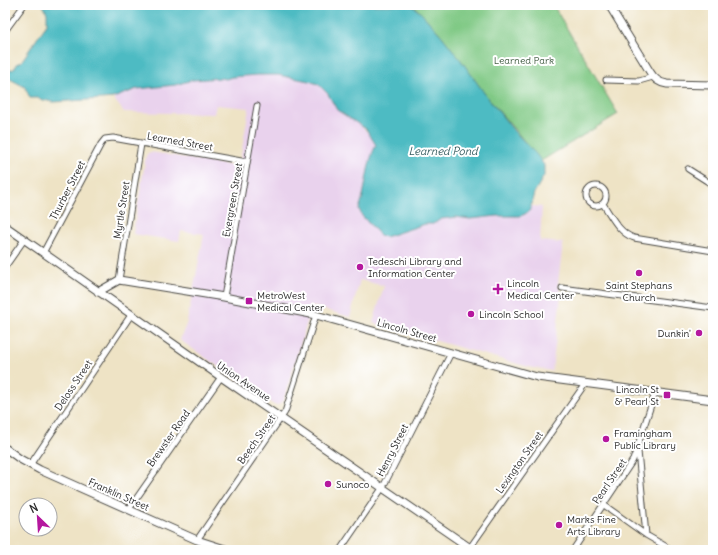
<svg xmlns="http://www.w3.org/2000/svg" width="718" height="555" viewBox="0 0 718 555" font-family="Delius,sans-serif">
	<style>
		.built { fill: #e9d2ed }
		.green { fill: #80c985; stroke: #567a58 }
		.water { fill: #4dbbc3; stroke: #3c7377 }
		.lines { fill: none; stroke-linecap: round; stroke-linejoin: round }
		.street-casing { stroke: #484742; stroke-width: 7 }
		.secondary-casing { stroke: #484742; stroke-width: 9 }
		.street { stroke: #fff; stroke-width: 5 }
		.secondary { stroke: #fff; stroke-width: 7 }
		.poi-dot { fill: #b5179e; stroke: #fff; stroke-width: 1.5 }
		.labels { text-anchor: middle; stroke-width: 4; stroke-linejoin: round; paint-order: stroke }
		.park-label { font-size: 10px; fill: #49624a; stroke: #fff }
		.street-label { font-size: 10px; fill: #2b2b2b; stroke: #fff }
		.poi-label { font-size: 10px; fill: #2b2b2b; stroke: #fff; text-anchor: start }
		.water-label { font-size: 11px; font-style: italic; fill: #375d60; stroke: #fff }
	</style>
	<rect width="100%" height="100%" fill="#fff"/>
	<filter id="ink" filterUnits="userSpaceOnUse"><feTurbulence type="fractalNoise" baseFrequency=".025" numOctaves="2"/><feDisplacementMap in="SourceGraphic" scale="8" xChannelSelector="R" yChannelSelector="G"/><feConvolveMatrix kernelMatrix="1 2 1 2 8 2 1 2 1" color-interpolation-filters="sRGB"/></filter>
	<filter id="wash" filterUnits="userSpaceOnUse"><feTurbulence type="fractalNoise" baseFrequency=".012" numOctaves="4" result="noise"/><feDisplacementMap in="SourceGraphic" scale="16" xChannelSelector="R" yChannelSelector="G"/><feGaussianBlur stdDeviation="0.9" result="paint"/><feColorMatrix in="noise" values="0 0 0 0 0 0 0 0 0 0 0 0 0 0 0 0 0 1.4 0 .05"/><feComposite in="paint" operator="in"/></filter>
	<g filter="url(#wash)">
		<rect width="100%" height="100%" fill="#eee3c5"/>
		<path class="built" d="M257 75H278L309 81 318 84 328 94 337 110 361 126 369 134 376 145 370 163 359 211 377 232 385 237 425 224H433L441 219 510 211 533 206 542 207 540 241 563 243 558 283 561 295 552 371 529 367 373 323 384 286 360 280 350 317 312 306 283 401 278 405H274L180 340 187 322 204 234 181 231 179 241 133 234 146 156 148 153 151 152 239 167 249 108 216 105 214 114 124 112 113 98 137 89 175 85 192 80 220 78 226 79 232 77Z"/>
		<path class="green" d="M409 5H553L618 114 541 161 487 97 463 63 441 35 421 13 415 7Z"/>
		<path class="water" d="M43 5H411L421 13 441 35 463 63 487 97 514 131 536 154 544 165V176L534 193 530 210 525 214 520 216H497L470 219 456 217 441 219 433 224H425L385 237 381 236 362 216 359 209C367 188 366 164 376 145L366 129 337 110 328 94 318 84 309 81 278 75H257L232 77 226 79 220 78 192 80 175 85 137 89 113 98 101 99 53 102 43 100 38 98H30L25 87 8 78 5 71 14 69 18 63 21 62 47 24V13Z"/>
	</g>
	<g filter="url(#ink)">
		<g class="lines">
			<defs>
				<path id="street" d="M5 31 24 5
					M606 80 639 81 653 77
					M688 169 713 185
					M586 196a10 10 0 1 1 20 0a10 10 0 1 1-20 0Z
					M603 204C612 217 619 233 634 238L713 251
					M43 253 101 144 105 139 113 138 247 162
					M5 267 24 240
					M119 280 141 144
					M562 288 713 308
					M224 297 257 106
					M638 451 646 535
					M30 465 131 315
					M604 505 646 535 672 550
					M129 509 221 377
					M197 540 285 412 316 315
					M469 549 585 384
					M340 550 383 487 451 353
					M573 550 633 460 655 393"/>
				<path id="secondary" d="M609 5 650 72C654 79 659 83 667 84L713 85
					M5 226 221 377 473 550
					M98 292 119 280 224 297 316 315 537 377 713 400
					M5 448 20 459 40 470 197 540 228 550"/>
			</defs>
			<use href="#street" class="street-casing"/>
			<use href="#secondary" class="secondary-casing"/>
			<use href="#street" class="street"/>
			<use href="#secondary" class="secondary"/>
		</g>
	</g>
	<g class="poi-dot">
		<circle cx="360" cy="267" r="4"/>
		<circle cx="639" cy="273" r="4"/>
		<path d="M496 283h4v4h4v4h-4v4h-4v-4h-4v-4h4z"/>
		<rect x="245" y="297" width="8" height="8" rx="2"/>
		<circle cx="471" cy="314" r="4"/>
		<circle cx="699" cy="333" r="4"/>
		<rect x="663" y="391" width="8" height="8" rx="2"/>
		<circle cx="606" cy="439" r="4"/>
		<circle cx="328" cy="484" r="4"/>
		<circle cx="559" cy="525" r="4"/>
	</g>
	<g class="labels">
		<g class="park-label">
			<text x="524" y="64">Learned Park</text>
		</g>
		<g class="street-label">
			<text transform="translate(180 141) rotate(10)" y="4">Learned Street</text>
			<text transform="translate(67 190) rotate(-63)" y="4">Thurber Street</text>
			<text transform="translate(232 200) rotate(-80)" y="4">Evergreen Street</text>
			<text transform="translate(121 210) rotate(-81)" y="4">Myrtle Street</text>
			<text transform="translate(407 330) rotate(16)" y="4">Lincoln Street</text>
			<text transform="translate(244 381) rotate(34)" y="4">Union Avenue</text>
			<text transform="translate(73 385) rotate(-56)" y="4">Deloss Street</text>
			<text transform="translate(168 438) rotate(-55)" y="4">Brewster Road</text>
			<text transform="translate(256 439) rotate(-55)" y="4">Beech Street</text>
			<text transform="translate(392 450) rotate(-63)" y="4">Henry Street</text>
			<text transform="translate(519 462) rotate(-55)" y="4">Lexington Street</text>
			<text transform="translate(609 481) rotate(-56)" y="4">Pearl Street</text>
			<text transform="translate(119 494) rotate(24)" y="4">Franklin Street</text>
		</g>
		<g class="poi-label">
			<text x="368" y="265">Tedeschi Library and<tspan x="368" dy="12">Information Center</tspan></text>
			<text x="507" y="287">Lincoln<tspan x="507" dy="12">Medical Center</tspan></text>
			<text x="639" y="289" text-anchor="middle">Saint Stephans<tspan x="639" dy="12">Church</tspan></text>
			<text x="257" y="299">MetroWest<tspan x="257" dy="12">Medical Center</tspan></text>
			<text x="479" y="318">Lincoln School</text>
			<text x="691" y="337" text-anchor="end">Dunkin'</text>
			<text x="659" y="393" text-anchor="end">Lincoln St<tspan x="659" dy="12">&amp; Pearl St</tspan></text>
			<text x="614" y="437">Framingham<tspan x="614" dy="12">Public Library</tspan></text>
			<text x="336" y="488">Sunoco</text>
			<text x="567" y="523">Marks Fine<tspan x="567" dy="12">Arts Library</tspan></text>
		</g>
		<g class="water-label">
			<text x="443" y="155">Learned Pond</text>
		</g>
	</g>
	<rect width="718" height="555" fill="none" stroke="#fff" stroke-width="20"/>
	<g transform="translate(38 517) rotate(335)"><circle r="19" fill="#ffffff" stroke="#aaaaaa"/>
	<path d="M0-3L7 15L0 10L-7 15Z" fill="#b5179e"/>
	<text y="-6" font-size="11" font-weight="bold" text-anchor="middle" fill="#2b2b2b">N</text>
	</g>
</svg>
